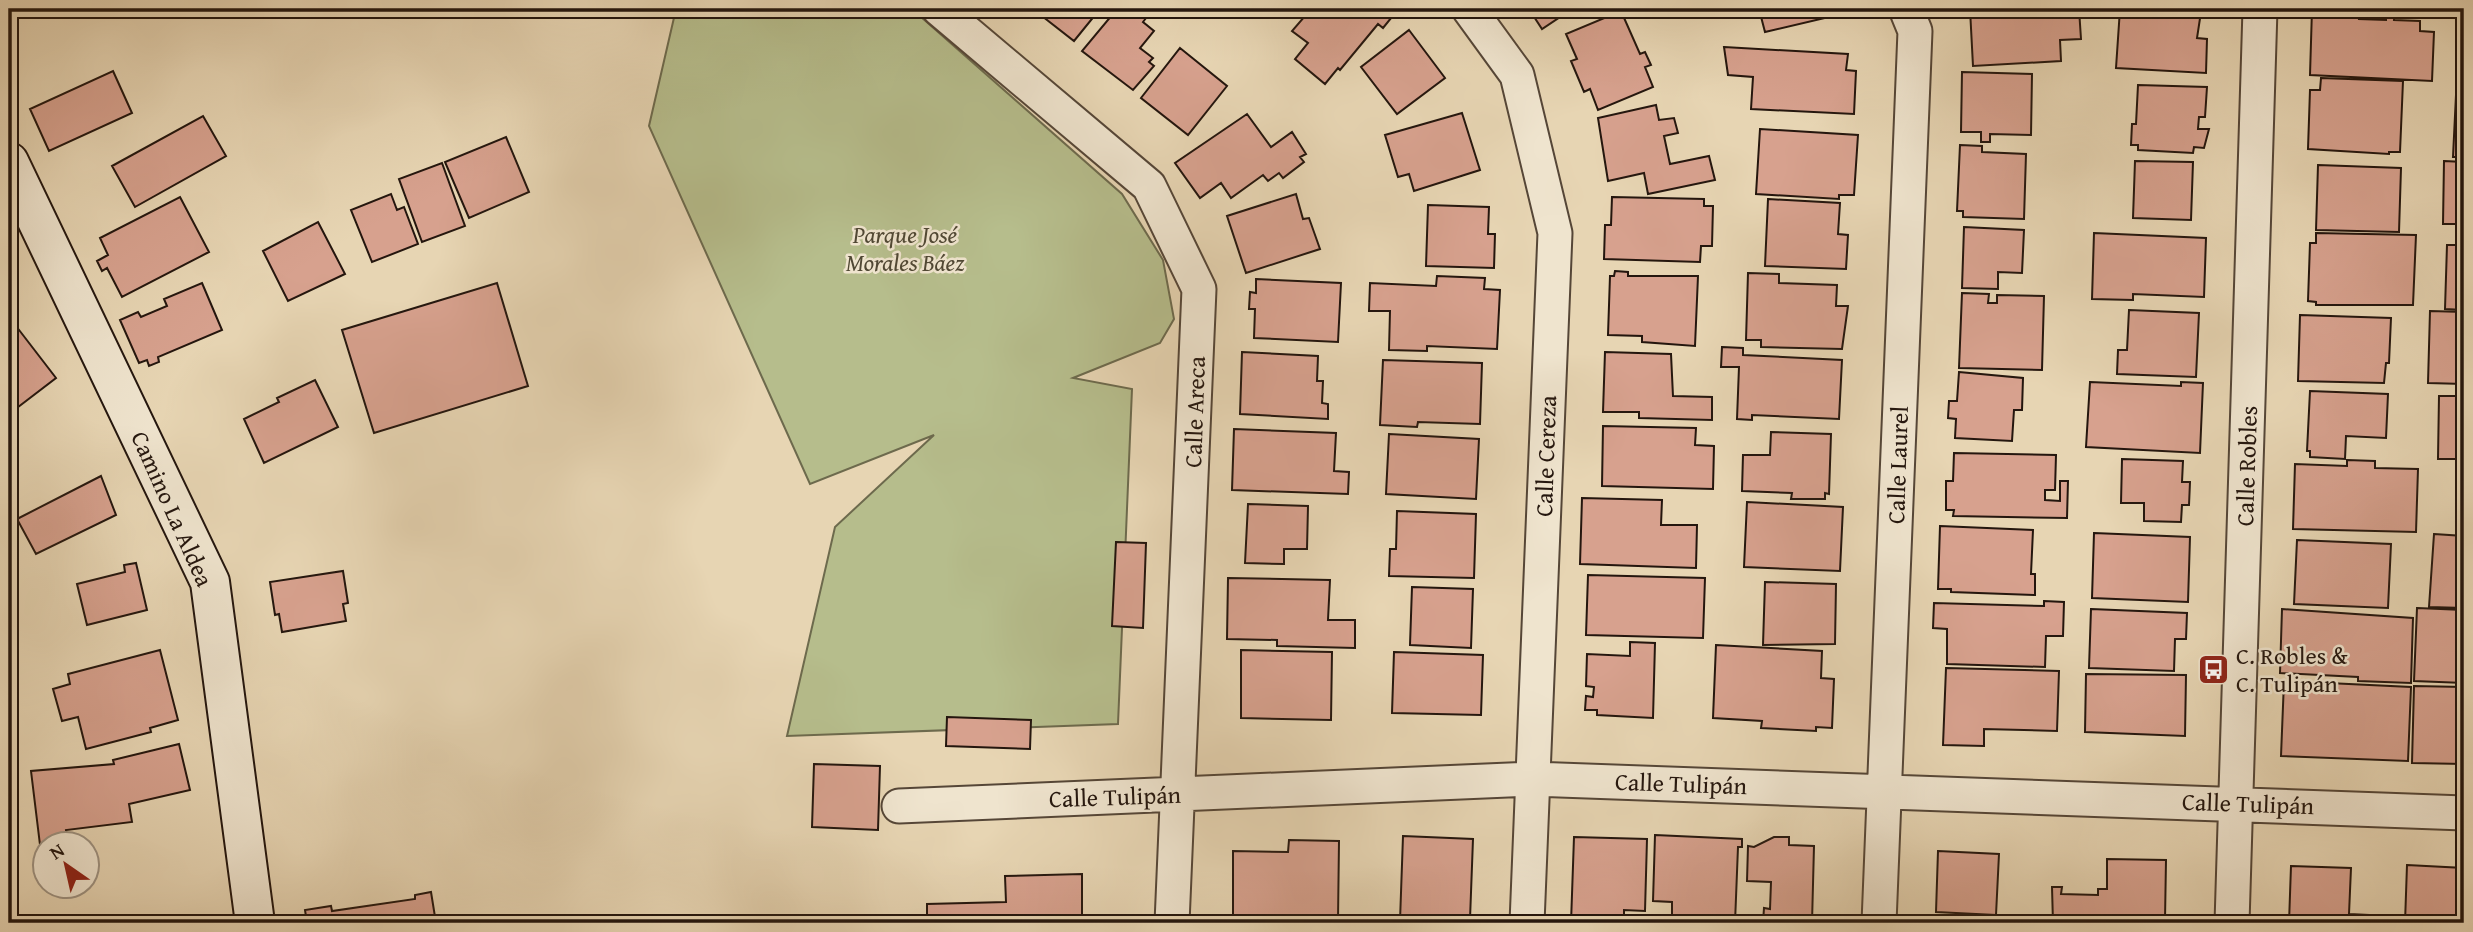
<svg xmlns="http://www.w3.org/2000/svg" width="2473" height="932" viewBox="0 0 2473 932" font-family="'Gentium Book Plus',serif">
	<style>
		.green { fill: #b6bd8c; stroke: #6d6a4d; stroke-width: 2 }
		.building { fill: #d7a18e; stroke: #24160e; stroke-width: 2 }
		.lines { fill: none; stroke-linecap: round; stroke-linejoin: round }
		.street-casing { stroke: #554637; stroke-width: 37 }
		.secondary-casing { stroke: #24160e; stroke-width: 42 }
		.street { stroke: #efe4ce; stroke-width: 33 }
		.secondary { stroke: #efe4ce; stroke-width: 38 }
		.labels { text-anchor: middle; stroke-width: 5; stroke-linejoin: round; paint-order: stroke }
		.park-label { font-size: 24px; font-style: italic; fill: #504834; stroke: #efe4ce }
		.street-label { font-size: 24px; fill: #24160e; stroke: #efe4ce }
		.poi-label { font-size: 24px; fill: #24160e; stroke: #efe4ce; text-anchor: start }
	</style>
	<rect width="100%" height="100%" fill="#e7d5b3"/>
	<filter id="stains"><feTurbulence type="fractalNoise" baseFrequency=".00286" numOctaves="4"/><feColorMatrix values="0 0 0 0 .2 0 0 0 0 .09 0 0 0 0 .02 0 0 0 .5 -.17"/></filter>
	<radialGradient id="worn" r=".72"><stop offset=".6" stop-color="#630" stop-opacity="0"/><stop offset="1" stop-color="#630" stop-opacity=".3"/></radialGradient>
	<path class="green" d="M676 9H912L1122 194 1163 260 1174 319 1160 343 1073 378 1132 389 1118 724 787 736 835 527 934 435 810 484 649 126Z"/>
	<path class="building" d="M1033 9H1100L1074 41Z
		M1117 9H1153L1143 22 1154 31 1140 48 1153 58 1149 62 1154 66 1133 90 1082 51Z
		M1311 9H1392L1396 12 1383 28 1378 24 1340 70 1338 68 1325 84 1295 59 1308 43 1292 31Z
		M1529 9H1567L1562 12 1563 15 1542 29Z
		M1759 9H1845L1846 13 1765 32Z
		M1970 9H2079L2081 39 2060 40 2061 61 1973 66Z
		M2120 9 2201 12 2197 38 2207 39 2206 73 2116 68Z
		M2312 9H2360L2359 19 2386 20V9H2395L2394 20 2420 21V31L2434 32 2432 81 2310 75Z
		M1621 11 1640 54 1645 52 1651 65 1645 67 1653 87 1598 110 1590 89 1584 92 1571 61 1577 59 1566 34Z
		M2464 26V56L2458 55Z
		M1409 30 1445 78 1397 114 1361 67Z
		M1724 47 1848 54 1846 70 1856 71 1854 114 1751 109 1753 77 1728 75Z
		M1180 48 1227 86 1188 135 1141 98Z
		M113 71 132 113 49 151 30 109Z
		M1962 72 2032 74 2031 135 1990 134V142H1981V132H1961Z
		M2321 78 2403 81 2400 152H2389V154L2308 149 2310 90H2320Z
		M2138 85 2207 87 2205 117H2199L2198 129H2209L2204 148 2194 147 2193 153 2138 150V145H2131L2132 124H2136Z
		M2456 95H2464V157H2453Z
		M1656 105 1659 120 1674 118 1678 133 1664 136 1670 164 1709 156 1715 180 1648 194 1644 173 1608 181 1598 118Z
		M1462 113 1480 170 1414 191 1409 174 1398 177 1385 135Z
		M1247 114 1271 147 1292 132 1306 154 1300 157 1304 162 1283 178 1279 173 1268 181 1263 175 1231 198 1221 183 1200 198 1175 163Z
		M203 116 226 156 135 207 112 166Z
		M1760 129 1858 135 1854 195H1839V199L1756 194Z
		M506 137 529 192 469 218 445 162Z
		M1960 145 1982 146V152L2026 154 2024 219 1963 217V211H1957Z
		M2135 161 2193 162 2191 220 2133 218Z
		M2444 161 2464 162V224H2443Z
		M442 163 465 226 422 242 399 179Z
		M2318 165 2401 168 2399 232 2316 230Z
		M391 194 397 210 404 207 418 244 372 262 351 210Z
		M1296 194 1303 219 1309 218 1320 249 1246 273 1227 216Z
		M180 197 209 252 122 297 107 268 102 271 97 261 108 255 100 238Z
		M1612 197 1704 199V206H1713L1712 246H1701L1700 262 1604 259 1605 225H1611Z
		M1768 199 1840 203 1838 234 1848 235 1846 269 1765 266Z
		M1428 205 1489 207 1488 234H1495L1494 268 1426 266Z
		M318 222 345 274 288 301 263 251Z
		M1964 227 2024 230 2022 273 1998 272V289L1962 288Z
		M2094 233 2206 238 2204 297 2133 294V300L2092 299Z
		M2316 233 2416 235 2413 305H2316V302L2308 301 2310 243H2316Z
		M2447 245H2464V310L2445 309Z
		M1615 271 1628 272V276H1698L1695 346 1642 342V336L1608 335 1610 276H1614Z
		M1748 273 1779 274V283L1837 285 1836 306H1848L1842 349 1761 347V340H1746Z
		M1437 276 1485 278 1484 289 1500 290 1497 349 1427 346V351L1389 350 1390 311H1369L1370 283 1436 286Z
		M1256 279 1341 283 1338 342 1254 338 1255 309H1249L1250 292 1256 293Z
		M202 283 222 330 158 357 159 362 149 366 147 360 139 363 120 320 138 312 141 317 167 306 164 299Z
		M497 283 528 386 374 433 342 330Z
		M1962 293 1989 294 1988 303H1997V295L2044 296 2042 370 1959 368Z
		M2129 310 2199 313 2196 377 2117 374 2118 350H2127Z
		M2430 311 2464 312V384L2428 383Z
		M2300 315 2391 318 2389 363H2386L2384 383 2298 381Z
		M16 326 56 378 9 414V331Z
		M1722 347 1743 348V355L1842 360 1839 419 1752 415V420L1737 419 1739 367H1721Z
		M1242 352 1318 356 1317 381H1323L1322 403 1328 404V419L1240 414Z
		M1605 352 1671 354 1673 396 1712 397V420L1639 418V412H1603Z
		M1383 360 1482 363 1480 424 1418 422 1417 427 1380 425Z
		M1959 372 2023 378 2022 410H2014L2012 441 1955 438 1956 419 1948 418 1949 401H1957Z
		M315 380 338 427 264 463 244 419 279 402 277 398Z
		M2090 382 2181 386V382L2203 383 2200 453 2086 447Z
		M2310 391 2388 394 2386 438 2346 436 2345 459 2310 457V451H2307Z
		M2439 396H2464V459H2438Z
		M1603 426 1696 428 1695 445 1714 446 1713 489 1602 486Z
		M1234 429 1336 433 1334 471 1349 472 1348 494 1232 490Z
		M1771 432 1831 434 1829 494 1825 493V499H1791L1792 493 1742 491 1743 455H1770Z
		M1389 434 1479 439 1476 499 1386 494Z
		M1954 453 2056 455 2055 490H2045V500L2060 501V481H2068L2067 518 1953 516 1954 510H1946V481H1953Z
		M2122 459 2183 461 2182 482H2190L2189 505H2182L2181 522 2144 521V503H2121Z
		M2347 460 2375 461V468L2418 469 2416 532 2293 529 2295 464 2347 466Z
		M2459 471H2464V533L2457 532Z
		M101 476 116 515 36 554 17 519Z
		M1582 498 1662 500 1661 525H1697L1696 568 1580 564Z
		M1747 502 1843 507 1840 571 1744 567Z
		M1248 504 1308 506 1307 549H1284V564L1245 563Z
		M1397 511 1476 514 1474 578 1389 576 1390 549H1396Z
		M1940 526 2033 530 2031 574H2035V595L1951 592V589H1938Z
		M2094 533 2190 537 2188 602 2092 598Z
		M2434 534 2464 536V608L2429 607Z
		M2297 540 2391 544 2388 608 2294 604Z
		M1116 542 1146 543 1143 628 1112 626Z
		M136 563 147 610 87 625 77 584 125 572 124 565Z
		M343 571 348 603 343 604 346 621 282 632 279 614 275 615 270 582Z
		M1588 575 1705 578 1703 638 1586 635Z
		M1228 578 1330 580 1328 620H1355V648L1277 646V640L1227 639Z
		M1765 582 1836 584 1835 644 1763 645Z
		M1412 587 1473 589 1471 648 1410 645Z
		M2044 601 2064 602 2063 636H2046L2045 667 1947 664V629L1933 628 1934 603 2044 606Z
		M2417 608 2464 610V683L2414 681Z
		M2091 609 2187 613 2186 639H2175L2174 671 2089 668Z
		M2282 609 2413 618 2411 683 2358 681V677L2280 673Z
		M1630 642 1655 643 1653 718 1597 715V710H1585L1586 696 1593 697 1594 687 1586 686 1587 654 1630 656Z
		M1716 645 1822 651 1821 678 1834 679 1832 728 1816 727V731L1761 728 1762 721 1713 718Z
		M160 650 178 720 150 728 151 732 86 749 78 717 62 721 53 689 70 684 68 674Z
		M1241 650 1332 652 1331 720 1241 718Z
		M1394 652 1483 655 1481 715 1392 713Z
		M1946 668 2059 671 2057 731 1984 729V746L1943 745Z
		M2086 674 2186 675 2185 736 2085 732Z
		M2284 681 2411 687 2408 761 2281 756Z
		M2414 686 2464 687V764L2412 763Z
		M947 717 1031 720 1030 749 946 746Z
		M179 744 190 790 129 804 132 822 66 830 68 844H46V853H41L31 771 114 764 113 760Z
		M814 764 880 766 878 830 812 827Z
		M1655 835 1742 839V847H1738L1735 923H1672V902L1653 901Z
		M1403 836 1473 839 1470 919H1459V923L1400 921Z
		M1574 837 1647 839 1645 911 1624 910V923H1571Z
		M1774 837H1789V845L1814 846 1812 923H1763L1764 908 1770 909 1771 882 1747 881 1748 846 1754 847Z
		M1289 840 1339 841 1338 920 1301 919 1302 916 1233 915V851L1288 852Z
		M1938 851 1999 854 1996 915 1936 912Z
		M2107 859 2166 860 2165 920 2080 918V923H2053L2052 887H2062L2061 894 2098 895V889H2107Z
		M2407 865 2464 868V923H2405Z
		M2291 866 2351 868 2349 914 2389 916V923H2289Z
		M1082 874V923H927V904L1006 902 1005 876Z
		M431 892 436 923H307L305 910 331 906 332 911 415 899V895Z"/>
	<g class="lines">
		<defs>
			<path id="street" d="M939 9 1149 186 1199 289 1172 923
				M1469 9 1517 75 1555 233 1527 923
				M899 806 1532 779 2464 813
				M1879 923 1915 31 1906 9
				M2232 923 2260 9"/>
			<path id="secondary" d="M9 162 210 582 255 923"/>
		</defs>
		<use href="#street" class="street-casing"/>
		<use href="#secondary" class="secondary-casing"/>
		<use href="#street" class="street"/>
		<use href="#secondary" class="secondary"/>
	</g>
	<defs>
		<symbol id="bus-square" viewBox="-11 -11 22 22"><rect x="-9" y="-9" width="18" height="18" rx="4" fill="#8f2418" stroke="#efe4ce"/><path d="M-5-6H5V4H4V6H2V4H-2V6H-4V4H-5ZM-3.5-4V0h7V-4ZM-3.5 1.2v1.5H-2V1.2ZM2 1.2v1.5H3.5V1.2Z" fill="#fff"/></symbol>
	</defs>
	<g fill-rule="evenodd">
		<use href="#bus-square" x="2196" y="652" width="35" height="35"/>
	</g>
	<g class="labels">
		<g class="park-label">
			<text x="905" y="243">Parque José<tspan x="905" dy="28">Morales Báez</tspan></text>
		</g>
		<g class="street-label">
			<text transform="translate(1195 412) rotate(-88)" y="8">Calle Areca</text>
			<text transform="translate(1546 456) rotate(-88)" y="8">Calle Cereza</text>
			<text transform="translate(1898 465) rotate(-88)" y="8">Calle Laurel</text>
			<text transform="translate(2247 466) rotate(-88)" y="8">Calle Robles</text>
			<text transform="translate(172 509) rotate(66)" y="8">Camino La Aldea</text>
			<text transform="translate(1681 784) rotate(2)" y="8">Calle Tulipán</text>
			<text transform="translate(1115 797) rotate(-2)" y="8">Calle Tulipán</text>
			<text transform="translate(2248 804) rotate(2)" y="8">Calle Tulipán</text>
		</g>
		<g class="poi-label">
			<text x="2236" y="664">C. Robles &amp;<tspan x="2236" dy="28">C. Tulipán</tspan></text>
		</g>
	</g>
	<rect width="2473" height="932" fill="none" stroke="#e7d5b3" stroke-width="35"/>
	<rect x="10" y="10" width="2452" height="911" fill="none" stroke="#24160e" stroke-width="3.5"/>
	<rect x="18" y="18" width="2438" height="897" fill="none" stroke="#24160e" stroke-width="2"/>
	<g transform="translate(66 865) rotate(326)"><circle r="33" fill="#efe4ce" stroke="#9e9281" stroke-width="2"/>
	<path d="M0-5L12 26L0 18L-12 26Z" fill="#8f2418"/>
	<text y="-10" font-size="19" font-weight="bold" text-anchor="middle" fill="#24160e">N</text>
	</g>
	<rect width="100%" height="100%" filter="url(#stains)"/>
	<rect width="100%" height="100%" fill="url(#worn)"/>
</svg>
